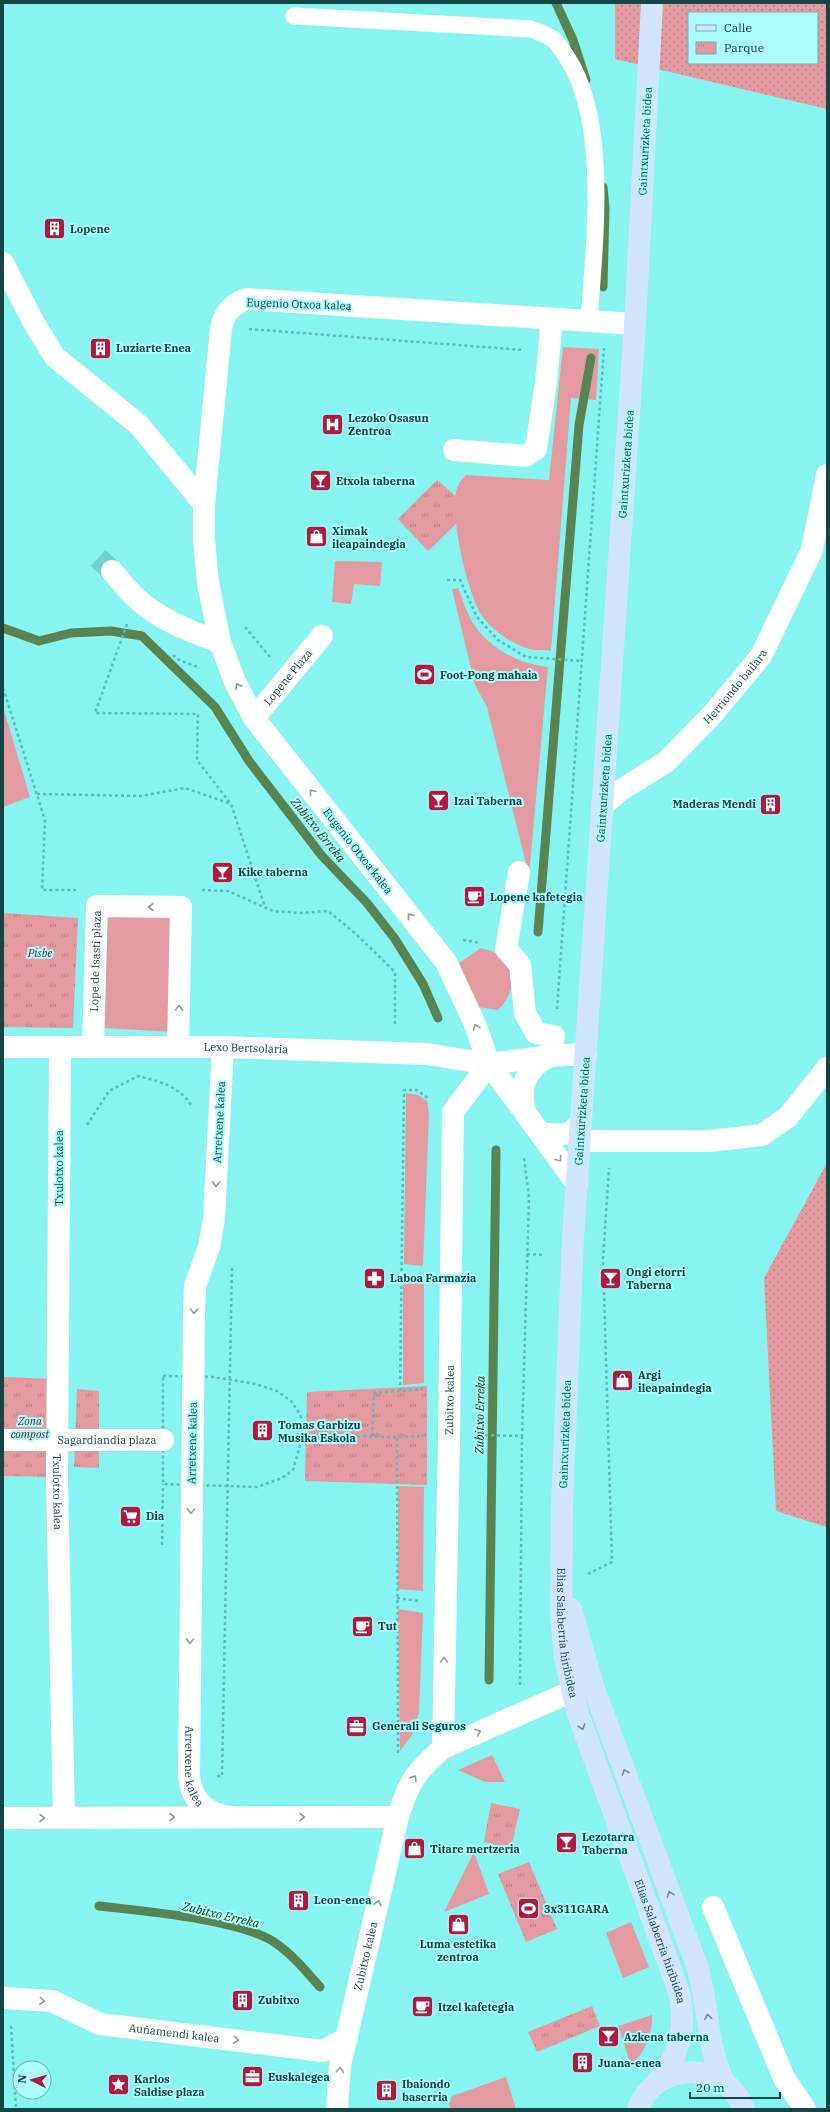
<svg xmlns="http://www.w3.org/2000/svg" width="830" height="2112" viewBox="0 0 830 2112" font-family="'IBM Plex Serif',serif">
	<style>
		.grass { fill: url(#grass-dots); fill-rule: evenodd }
		.park { fill: url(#park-tufts) }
		.garden { fill: #e49aa1 }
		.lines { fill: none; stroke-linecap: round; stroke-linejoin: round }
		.stream { stroke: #598452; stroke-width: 9 }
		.street-tunnel { stroke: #70d1ce; stroke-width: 22; stroke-dasharray: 22 11; stroke-linecap: butt }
		.path { stroke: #61bab8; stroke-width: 2.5; stroke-dasharray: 3 3; stroke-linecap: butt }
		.lane { stroke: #fff; stroke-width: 17 }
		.street { stroke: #fff; stroke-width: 22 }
		.secondary { stroke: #d1e6fe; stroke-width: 22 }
		.oneway { stroke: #8aa2a1 }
		.oneway2 { stroke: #698d97 }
		.labels { text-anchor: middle; stroke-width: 4; stroke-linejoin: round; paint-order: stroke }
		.street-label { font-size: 11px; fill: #144443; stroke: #aafdfb }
		.poi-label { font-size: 11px; font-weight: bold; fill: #144443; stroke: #aafdfb; text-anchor: start }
		.park-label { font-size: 11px; font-style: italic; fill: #641626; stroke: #aafdfb }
		.water-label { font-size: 12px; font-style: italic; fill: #193300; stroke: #aafdfb }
	</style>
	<defs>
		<pattern id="grass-dots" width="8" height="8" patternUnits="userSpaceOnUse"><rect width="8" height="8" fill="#e49aa1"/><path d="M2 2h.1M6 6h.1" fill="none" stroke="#b87f85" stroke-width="1.8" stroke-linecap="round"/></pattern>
		<pattern id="park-tufts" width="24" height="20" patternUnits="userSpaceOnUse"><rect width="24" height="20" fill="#e49aa1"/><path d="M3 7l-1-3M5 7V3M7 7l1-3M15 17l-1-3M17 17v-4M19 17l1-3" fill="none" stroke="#b87f85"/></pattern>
	</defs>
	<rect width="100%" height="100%" fill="#87f4f1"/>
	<path class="grass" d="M615 3H827V109L615 59ZM689 13H817V63H689Z
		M827 1163V1527L776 1511 764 1278Z"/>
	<path class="park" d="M437 480 456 496V524L428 551 398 519Z
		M3 913 78 918 73 1028 3 1027Z
		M3 1377 58 1379 57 1477 3 1476Z
		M427 1386V1485L305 1481 307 1392Z
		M77 1389 99 1391V1468L74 1467Z
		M491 1803 520 1809 511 1848 484 1842Z
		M529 1862 557 1929 526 1942 498 1874Z
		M592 2006 600 2026 537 2052 528 2032Z"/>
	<path class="garden" d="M563 347 599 349 596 400 571 398 551 651C544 649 536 651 530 649 513 645 492 630 482 616 467 593 449 513 457 488 459 482 462 479 466 475L549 480Z
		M335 561 382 562 380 586 354 584 351 604 332 602Z
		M458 588C462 598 466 610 471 620 487 647 517 664 548 667L529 875 487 707 475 685 452 589Z
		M3 707 30 797 3 807Z
		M103 913H175V1032L102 1028Z
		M481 948C490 951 503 954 509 962 520 976 509 999 498 1010L477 1007 459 963Z
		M406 1093 418 1095 427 1101 429 1114 423 1266 404 1264Z
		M403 1283H424V1383L403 1385Z
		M398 1486 424 1487 423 1591 398 1589Z
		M398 1609 423 1613 419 1712 412 1735 400 1751Z
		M492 1755 505 1782H485L458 1770Z
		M474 1852 489 1894 444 1912Z
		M631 1922 649 1967 623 1978 606 1933Z
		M652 2015C653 2034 645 2052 631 2065L618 2026Z
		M506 2077 516 2109H451L449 2104 452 2096Z"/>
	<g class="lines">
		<path class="stream" d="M556 3 573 40 586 80
			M603 287 605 208 603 187
			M3 628 39 641 71 633 111 631 142 636 215 707 249 761 322 856 367 903 395 939 423 984 438 1018
			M538 932 579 425 591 358
			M489 1680 496 1150
			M99 1906C142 1911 239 1919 274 1942 292 1954 306 1971 320 1987"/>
		<path class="street-tunnel" d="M98 558 112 571"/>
		<path class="path" d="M249 329 523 350
			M447 580H460L477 617 498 640 526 657 582 661
			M127 624 95 713 198 714 197 760 231 804
			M245 627 270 657
			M173 655 177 659 200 668
			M3 688 45 820 42 890H76
			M37 794 141 796 185 788 231 804 265 907
			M202 890 228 891 273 911 301 913 328 911 356 934 395 972V1026
			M463 940 480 943
			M557 1009 604 348
			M87 1125 109 1091 138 1076C158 1081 182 1087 192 1107
			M527 1254 545 1255
			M163 1376 213 1377 256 1384 277 1391 291 1401 298 1411 301 1417 303 1435 293 1470 282 1478 257 1487 163 1484Z
			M400 1391 404 1090H417L429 1099
			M303 1435 397 1437
			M479 1435 522 1436 529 1197 524 1158
			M372 1436 374 1393 423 1389
			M162 1545 163 1484
			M588 1574 612 1562 603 1259 609 1168
			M397 1598 419 1601
			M520 1685 522 1436
			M398 1753 397 1437 422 1436
			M217 1776H222L232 1266
			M11 2026 16 2109"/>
		<path class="lane" d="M294 16 531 29C538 32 547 35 553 39 558 43 562 51 566 56 610 120 594 246 589 321"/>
		<g class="street">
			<path d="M3 263 34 323 55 357 139 425 204 504"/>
			<path d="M454 450 525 456 536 449 546 382 552 319"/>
			<path d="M112 571C119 580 127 589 135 597 158 619 190 632 220 642"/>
			<path id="s1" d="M254 718 322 636"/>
			<path id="s2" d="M603 805 621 790 666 762 712 715 761 656 812 550 827 475"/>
			<path d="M519 872 506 949 520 965 525 1013 536 1033 554 1036 550 1056"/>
			<path id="s3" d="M3 1047H223L427 1054 489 1064 550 1056 586 1054"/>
			<path id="s4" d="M60 1047 57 1477 64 1817"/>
			<path id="s5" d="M93 1047 97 906 181 907 178 1047"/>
			<path id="s6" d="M223 1047 214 1219 209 1247 195 1286 194 1313 189 1775C191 1801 207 1815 232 1817"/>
			<path d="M550 1056C526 1068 517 1088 526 1114L577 1184"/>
			<path d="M526 1114 489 1064 475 1024 446 962 254 718 235 682 220 642 208 583 204 539V504L221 329C224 313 231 305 246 299L635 324"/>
			<path d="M541 1133C558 1135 574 1138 581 1119"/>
			<path d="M580 1141H709L762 1135 788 1117 827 1068"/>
			<path id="s7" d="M3 1440H163"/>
			<path d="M443 1748 568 1693 576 1684 580 1673"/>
			<path d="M3 1818 398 1817"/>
			<path d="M713 1907 784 2078 805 2109"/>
			<path id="s8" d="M3 1998 52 2001 100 2024 323 2051 347 2038"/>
			<path id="s9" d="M337 2109 340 2065 398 1817C408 1783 416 1771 443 1748L449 1436 453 1112 489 1064"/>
		</g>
		<g class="secondary">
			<path id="s10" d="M652 3 635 324 573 1238 562 1506 561 1615 565 1658 578 1714 680 1995C686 2032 680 2054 656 2083"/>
			<path d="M571 1609 594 1689 697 1966C709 2005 706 2046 724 2082"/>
			<path d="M638 2109C655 2060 726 2060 744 2109"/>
		</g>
	</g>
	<defs><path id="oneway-chevron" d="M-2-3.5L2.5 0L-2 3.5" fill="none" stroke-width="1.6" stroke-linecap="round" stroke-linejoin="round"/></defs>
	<g class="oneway">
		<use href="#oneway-chevron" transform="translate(238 686) rotate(-116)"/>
		<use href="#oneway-chevron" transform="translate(312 792) rotate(-128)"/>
		<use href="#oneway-chevron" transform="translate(151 907) rotate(-180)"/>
		<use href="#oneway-chevron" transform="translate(410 916) rotate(-128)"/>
		<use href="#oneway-chevron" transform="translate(179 1008) rotate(-89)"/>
		<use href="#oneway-chevron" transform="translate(476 1027) rotate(-111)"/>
		<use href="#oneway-chevron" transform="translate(559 1159) rotate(54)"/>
		<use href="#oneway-chevron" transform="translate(216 1184) rotate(93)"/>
		<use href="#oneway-chevron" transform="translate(194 1311) rotate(92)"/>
		<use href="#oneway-chevron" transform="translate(191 1511) rotate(91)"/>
		<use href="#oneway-chevron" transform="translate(190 1641) rotate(91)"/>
		<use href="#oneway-chevron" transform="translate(444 1660) rotate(-89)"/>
		<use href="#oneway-chevron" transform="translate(478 1732) rotate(-23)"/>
		<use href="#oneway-chevron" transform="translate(414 1778) rotate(-58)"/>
		<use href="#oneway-chevron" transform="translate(172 1817)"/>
		<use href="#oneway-chevron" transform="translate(302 1817)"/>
		<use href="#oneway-chevron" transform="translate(42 1818)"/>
		<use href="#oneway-chevron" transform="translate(378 1903) rotate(-77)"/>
		<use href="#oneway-chevron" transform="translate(42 2001) rotate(5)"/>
		<use href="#oneway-chevron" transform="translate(236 2040) rotate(7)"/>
		<use href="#oneway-chevron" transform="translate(340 2070) rotate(-85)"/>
	</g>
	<g class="oneway2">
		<use href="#oneway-chevron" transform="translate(582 1727) rotate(71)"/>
		<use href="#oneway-chevron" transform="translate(625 1772) rotate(-110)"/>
		<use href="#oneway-chevron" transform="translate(670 1894) rotate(-111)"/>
		<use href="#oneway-chevron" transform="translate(708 2017) rotate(-97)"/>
	</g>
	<defs>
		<symbol id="building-square" viewBox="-11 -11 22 22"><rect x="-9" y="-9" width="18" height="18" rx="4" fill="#ad1941" stroke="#aafdfb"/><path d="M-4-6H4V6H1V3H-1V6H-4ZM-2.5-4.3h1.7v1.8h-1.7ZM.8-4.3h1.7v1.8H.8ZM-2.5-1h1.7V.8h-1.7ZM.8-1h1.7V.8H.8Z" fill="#fff"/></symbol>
		<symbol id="hospital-square" viewBox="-11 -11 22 22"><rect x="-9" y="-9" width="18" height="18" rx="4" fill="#ad1941" stroke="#aafdfb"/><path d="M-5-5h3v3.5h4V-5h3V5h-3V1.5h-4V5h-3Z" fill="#fff"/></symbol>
		<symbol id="bar-square" viewBox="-11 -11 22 22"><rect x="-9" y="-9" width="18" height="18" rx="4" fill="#ad1941" stroke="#aafdfb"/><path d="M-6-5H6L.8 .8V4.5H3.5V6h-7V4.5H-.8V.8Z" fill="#fff"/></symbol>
		<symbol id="shop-square" viewBox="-11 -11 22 22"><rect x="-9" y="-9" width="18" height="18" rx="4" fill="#ad1941" stroke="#aafdfb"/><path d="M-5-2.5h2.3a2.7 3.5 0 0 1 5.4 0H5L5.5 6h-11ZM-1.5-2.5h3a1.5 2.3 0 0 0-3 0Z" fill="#fff"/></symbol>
		<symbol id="stadium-square" viewBox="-11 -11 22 22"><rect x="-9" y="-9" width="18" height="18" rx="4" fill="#ad1941" stroke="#aafdfb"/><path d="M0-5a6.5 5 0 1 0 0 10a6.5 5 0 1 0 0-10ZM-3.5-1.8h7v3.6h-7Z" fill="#fff"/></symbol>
		<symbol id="cafe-square" viewBox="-11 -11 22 22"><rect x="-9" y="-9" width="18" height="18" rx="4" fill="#ad1941" stroke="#aafdfb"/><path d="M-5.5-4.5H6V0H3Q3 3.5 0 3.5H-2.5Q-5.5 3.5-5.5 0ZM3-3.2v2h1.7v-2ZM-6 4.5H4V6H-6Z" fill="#fff"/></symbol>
		<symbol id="pharmacy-square" viewBox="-11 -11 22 22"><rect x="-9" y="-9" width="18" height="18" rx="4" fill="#ad1941" stroke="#aafdfb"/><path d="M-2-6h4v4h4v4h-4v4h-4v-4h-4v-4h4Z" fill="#fff"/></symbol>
		<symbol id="supermarket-square" viewBox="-11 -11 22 22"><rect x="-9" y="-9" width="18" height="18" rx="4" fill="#ad1941" stroke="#aafdfb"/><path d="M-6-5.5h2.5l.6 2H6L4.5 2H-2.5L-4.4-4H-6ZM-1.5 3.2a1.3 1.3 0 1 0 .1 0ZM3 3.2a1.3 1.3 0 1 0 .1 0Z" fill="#fff"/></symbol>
		<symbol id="office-square" viewBox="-11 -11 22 22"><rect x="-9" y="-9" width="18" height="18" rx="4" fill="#ad1941" stroke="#aafdfb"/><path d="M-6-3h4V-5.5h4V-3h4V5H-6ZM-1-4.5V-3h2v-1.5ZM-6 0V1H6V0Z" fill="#fff"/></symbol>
		<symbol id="sight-square" viewBox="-11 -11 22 22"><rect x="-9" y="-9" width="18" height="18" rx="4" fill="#ad1941" stroke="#aafdfb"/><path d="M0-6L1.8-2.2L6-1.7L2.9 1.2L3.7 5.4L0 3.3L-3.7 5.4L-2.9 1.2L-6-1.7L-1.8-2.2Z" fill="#fff"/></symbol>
	</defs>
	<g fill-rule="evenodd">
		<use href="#building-square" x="42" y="216" width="25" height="25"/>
		<use href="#building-square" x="88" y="336" width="25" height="25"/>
		<use href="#hospital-square" x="320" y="412" width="25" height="25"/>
		<use href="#bar-square" x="308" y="468" width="25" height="25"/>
		<use href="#shop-square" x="304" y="524" width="25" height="25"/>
		<use href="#stadium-square" x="412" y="662" width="25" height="25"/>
		<use href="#bar-square" x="426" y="788" width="25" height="25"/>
		<use href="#building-square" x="758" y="792" width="25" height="25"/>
		<use href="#bar-square" x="210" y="860" width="25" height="25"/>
		<use href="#cafe-square" x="462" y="884" width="25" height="25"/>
		<use href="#pharmacy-square" x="362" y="1266" width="25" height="25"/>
		<use href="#bar-square" x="598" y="1266" width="25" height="25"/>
		<use href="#shop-square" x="610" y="1368" width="25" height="25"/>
		<use href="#building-square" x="250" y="1418" width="25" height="25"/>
		<use href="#supermarket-square" x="118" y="1504" width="25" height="25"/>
		<use href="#cafe-square" x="350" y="1614" width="25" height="25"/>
		<use href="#office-square" x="344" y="1714" width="25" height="25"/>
		<use href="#bar-square" x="554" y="1830" width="25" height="25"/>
		<use href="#shop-square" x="402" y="1836" width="25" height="25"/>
		<use href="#building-square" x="286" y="1888" width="25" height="25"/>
		<use href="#stadium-square" x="516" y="1896" width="25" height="25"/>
		<use href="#shop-square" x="446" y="1912" width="25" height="25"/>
		<use href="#building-square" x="230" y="1988" width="25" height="25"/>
		<use href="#cafe-square" x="410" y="1994" width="25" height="25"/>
		<use href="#bar-square" x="596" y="2024" width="25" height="25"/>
		<use href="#building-square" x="570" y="2050" width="25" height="25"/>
		<use href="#office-square" x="240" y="2064" width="25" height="25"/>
		<use href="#sight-square" x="106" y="2072" width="25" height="25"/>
		<use href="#building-square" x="374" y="2078" width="25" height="25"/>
	</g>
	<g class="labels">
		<g class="street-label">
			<text transform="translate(645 141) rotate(-87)" y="4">Gaintxurizketa bidea</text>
			<text transform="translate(299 304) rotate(2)" y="4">Eugenio Otxoa kalea</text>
			<text transform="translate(626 464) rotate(-86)" y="4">Gaintxurizketa bidea</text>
			<text dy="4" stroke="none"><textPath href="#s1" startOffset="53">Lopene Plaza</textPath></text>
			<text dy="4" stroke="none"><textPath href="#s2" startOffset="179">Herriondo bailara</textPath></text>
			<text transform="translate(604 788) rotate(-86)" y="4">Gaintxurizketa bidea</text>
			<text transform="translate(358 851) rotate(52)" y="4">Eugenio Otxoa kalea</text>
			<text dy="4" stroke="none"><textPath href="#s5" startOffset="86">Lope de Isasti plaza</textPath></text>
			<text dy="4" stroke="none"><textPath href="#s3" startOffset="243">Lexo Bertsolaria</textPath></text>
			<text transform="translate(582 1111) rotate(-86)" y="4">Gaintxurizketa bidea</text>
			<text transform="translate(219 1122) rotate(-87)" y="4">Arretxene kalea</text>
			<text transform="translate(59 1168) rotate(-90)" y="4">Txulotxo kalea</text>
			<text dy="4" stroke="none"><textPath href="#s9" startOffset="731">Zubitxo kalea</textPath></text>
			<text transform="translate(565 1434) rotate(-88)" y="4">Gaintxurizketa bidea</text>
			<text dy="4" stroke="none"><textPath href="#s7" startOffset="104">Sagardiandia plaza</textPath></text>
			<text transform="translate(192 1443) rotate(-89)" y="4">Arretxene kalea</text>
			<text dy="4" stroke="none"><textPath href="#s4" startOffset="445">Txulotxo kalea</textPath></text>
			<text dy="4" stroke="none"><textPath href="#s10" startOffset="1633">Elias Salaberria hiribidea</textPath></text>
			<text dy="4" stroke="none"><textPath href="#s6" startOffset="723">Arretxene kalea</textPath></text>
			<text dy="4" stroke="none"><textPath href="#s10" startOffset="1957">Elias Salaberria hiribidea</textPath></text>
			<text dy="4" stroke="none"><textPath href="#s9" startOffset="156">Zubitxo kalea</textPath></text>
			<text dy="4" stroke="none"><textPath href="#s8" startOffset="177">Auñamendi kalea</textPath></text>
		</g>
		<g class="poi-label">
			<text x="70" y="233">Lopene</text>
			<text x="116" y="352">Luziarte Enea</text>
			<text x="348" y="422">Lezoko Osasun<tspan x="348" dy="13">Zentroa</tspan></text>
			<text x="336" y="485">Etxola taberna</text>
			<text x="332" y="535">Ximak<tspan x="332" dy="13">ileapaindegia</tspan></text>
			<text x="440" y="679">Foot-Pong mahaia</text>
			<text x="454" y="805">Izai Taberna</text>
			<text x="756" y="808" text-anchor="end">Maderas Mendi</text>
			<text x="238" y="876">Kike taberna</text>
			<text x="490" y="901">Lopene kafetegia</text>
			<text x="626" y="1276">Ongi etorri<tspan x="626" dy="13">Taberna</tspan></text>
			<text x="390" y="1282">Laboa Farmazia</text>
			<text x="638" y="1379">Argi<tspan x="638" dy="13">ileapaindegia</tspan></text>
			<text x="278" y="1429">Tomas Garbizu<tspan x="278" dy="13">Musika Eskola</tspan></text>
			<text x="146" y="1520">Dia</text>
			<text x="378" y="1630">Tut</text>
			<text x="372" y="1730">Generali Seguros</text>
			<text x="582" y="1841">Lezotarra<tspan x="582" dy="13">Taberna</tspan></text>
			<text x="430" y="1853">Titare mertzeria</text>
			<text x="314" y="1904">Leon-enea</text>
			<text x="544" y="1913">3x311GARA</text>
			<text x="458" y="1948" text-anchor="middle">Luma estetika<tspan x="458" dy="13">zentroa</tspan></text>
			<text x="258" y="2004">Zubitxo</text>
			<text x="438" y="2011">Itzel kafetegia</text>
			<text x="624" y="2041">Azkena taberna</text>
			<text x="598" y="2067">Juana-enea</text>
			<text x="268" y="2081">Euskalegea</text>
			<text x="134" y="2083">Karlos<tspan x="134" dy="13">Saldise plaza</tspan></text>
			<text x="402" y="2088">Ibaiondo<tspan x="402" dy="13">baserria</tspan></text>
		</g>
		<g class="park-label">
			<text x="40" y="957">Pisbe</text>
			<text x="30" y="1425">Zona<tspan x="30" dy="13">compost</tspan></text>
		</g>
		<g class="water-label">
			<text transform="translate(318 830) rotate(51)" y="4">Zubitxo Erreka</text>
			<text transform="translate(480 1415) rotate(-89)" y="4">Zubitxo Erreka</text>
			<text transform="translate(221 1915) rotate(13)" y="4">Zubitxo Erreka</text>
		</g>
	</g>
	<rect width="830" height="2112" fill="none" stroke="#144443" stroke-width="8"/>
	<rect x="688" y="12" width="130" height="52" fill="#aafdfb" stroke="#6eb3b1"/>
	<rect x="696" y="25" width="20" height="6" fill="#d1e6fe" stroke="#6eb3b1"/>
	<text x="724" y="32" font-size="12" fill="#144443">Calle</text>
	<rect x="696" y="42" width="20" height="12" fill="url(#park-tufts)" stroke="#6eb3b1"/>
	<text x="724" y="52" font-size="12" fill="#144443">Parque</text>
	<g transform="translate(32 2080) rotate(276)"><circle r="19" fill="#aafdfb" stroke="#6eb3b1"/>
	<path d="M0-3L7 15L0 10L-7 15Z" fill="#ad1941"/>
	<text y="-6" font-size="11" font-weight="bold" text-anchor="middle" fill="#144443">N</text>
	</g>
	<path d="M690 2092v6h90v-6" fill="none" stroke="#144443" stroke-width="2"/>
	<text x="696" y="2092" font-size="12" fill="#144443" stroke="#aafdfb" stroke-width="3" paint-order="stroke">20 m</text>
</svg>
